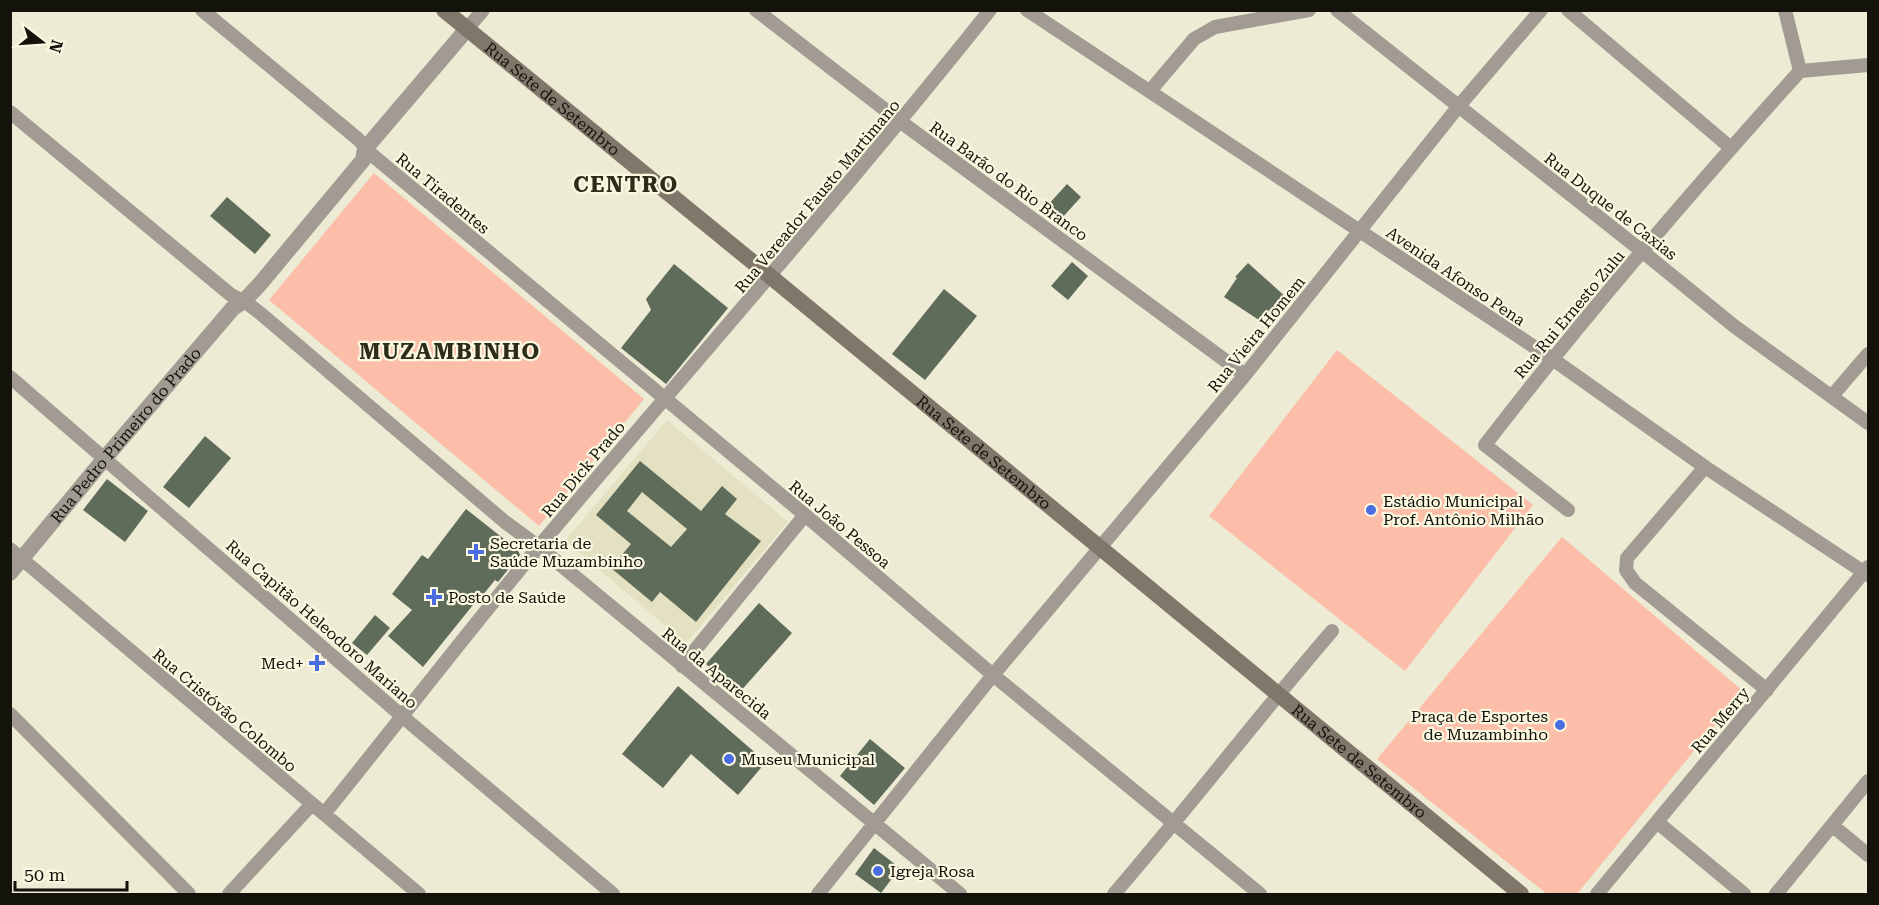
<svg xmlns="http://www.w3.org/2000/svg" width="1879" height="905" viewBox="0 0 1879 905" font-family="'Roboto Serif',serif">
	<style>
		.built { fill: #e3e1c1 }
		.green { fill: #fcbda9 }
		.building { fill: #5f6c5a; fill-rule: evenodd }
		.lines { fill: none; stroke-linecap: round; stroke-linejoin: round }
		.minor { stroke: #a29b93; stroke-width: 14 }
		.tertiary { stroke: #a29b93; stroke-width: 16 }
		.secondary { stroke: #80766a; stroke-width: 16 }
		.poi-dot { fill: #4b6de1; stroke: #faf8e0; stroke-width: 2 }
		.labels { text-anchor: middle; stroke-width: 4.5; stroke-linejoin: round; paint-order: stroke }
		.street-label { font-size: 16px; fill: #14130b; stroke: #faf8e0 }
		.poi-label { font-size: 16px; fill: #14130b; stroke: #faf8e0; text-anchor: start }
		.district-label { font-size: 22px; font-weight: bold; letter-spacing: 1.5px; fill: #2e2c19; stroke: #faf8e0 }
	</style>
	<rect width="100%" height="100%" fill="#edebd3"/>
	<path class="built" d="M667 420 788 522 686 643 565 541Z"/>
	<path class="green" d="M374 173 644 399 539 526 269 300Z
		M1337 350 1533 505 1405 671 1209 516Z
		M1562 537 1743 691 1577 894H1547L1377 759Z"/>
	<path class="building" d="M1067 184 1081 197 1061 219 1047 206Z
		M227 197 271 235 255 254 210 216Z
		M1072 262 1088 276 1068 300 1051 286Z
		M1248 263 1287 298 1274 312 1277 314 1268 326 1224 297 1237 278 1235 277Z
		M674 264 728 308 666 384 621 348 651 310 646 299Z
		M944 289 977 316 925 380 892 354Z
		M205 436 231 458 189 508 163 487Z
		M640 461 701 511 722 486 737 499 725 514 761 541 696 622 660 592 652 602 611 568 631 544 596 515ZM642 492 687 529 671 547 627 511Z
		M107 479 148 511 125 542 83 510Z
		M466 509 518 550 520 555 498 582 495 580 482 596 481 595 423 667 388 636 412 610 392 594 422 555 428 559Z
		M759 603 792 633 739 693 706 664Z
		M375 615 390 628 367 655 352 643Z
		M678 686 766 762 738 795 691 754 663 788 622 754Z
		M870 739 905 768 874 805 840 776Z
		M874 848 900 868 881 893 855 874Z"/>
	<g class="lines">
		<path class="minor" d="M202 10 358 139 371 154 805 515 993 675 1260 894
			M756 10 901 122 1245 375
			M1027 10 1551 358 1705 467 1868 575
			M1337 10 1643 252 1734 326 1868 423
			M1568 10 1731 148
			M1785 10 1800 71
			M467 29 483 10
			M1800 71 1868 65
			M1150 91 1194 39 1215 27 1309 10
			M10 112 231 295 244 301 260 313 505 522 539 547 960 894
			M10 377 403 717 613 894
			M1832 396 1868 354
			M1705 467 1627 558 1626 570 1635 583 1767 690
			M1568 510 1485 445C1584 316 1691 192 1800 71
			M10 549 419 894
			M682 666 805 515
			M10 714 189 894
			M324 814C397 724 467 632 541 544 691 366 845 192 990 10
			M1657 822 1744 894
			M1833 826 1868 855
			M229 894 311 805
			M818 894 993 675 1245 375 1458 107 1541 10
			M1114 894C1188 808 1258 717 1332 631
			M1597 894 1868 567
			M1776 894 1868 781"/>
		<path class="tertiary" id="s1" d="M10 573 105 458 233 308 244 301 260 284 363 160 365 149 467 29"/>
		<path class="secondary" id="s2" d="M444 10 771 277 1521 894"/>
	</g>
	<g class="poi-dot">
		<circle cx="1371" cy="510" r="6"/>
		<path d="M473 543h6v6h6v6h-6v6h-6v-6h-6v-6h6z"/>
		<path d="M431 588h6v6h6v6h-6v6h-6v-6h-6v-6h6z"/>
		<path d="M314 654h6v6h6v6h-6v6h-6v-6h-6v-6h6z"/>
		<circle cx="1560" cy="725" r="6"/>
		<circle cx="729" cy="759" r="6"/>
		<circle cx="878" cy="871" r="6"/>
	</g>
	<g class="labels">
		<g class="street-label">
			<text dy="6" stroke="none"><textPath href="#s2" startOffset="140">Rua Sete de Setembro</textPath></text>
			<text transform="translate(1009 181) rotate(36)" y="6">Rua Barão do Rio Branco</text>
			<text transform="translate(443 193) rotate(40)" y="6">Rua Tiradentes</text>
			<text transform="translate(817 196) rotate(-50)" y="6">Rua Vereador Fausto Martimano</text>
			<text transform="translate(1611 206) rotate(38)" y="6">Rua Duque de Caxias</text>
			<text transform="translate(1456 276) rotate(34)" y="6">Avenida Afonso Pena</text>
			<text transform="translate(1569 314) rotate(-50)" y="6">Rua Rui Ernesto Zulu</text>
			<text transform="translate(1256 334) rotate(-51)" y="6">Rua Vieira Homem</text>
			<text dy="6" stroke="none"><textPath href="#s1" startOffset="180">Rua Pedro Primeiro do Prado</textPath></text>
			<text dy="6" stroke="none"><textPath href="#s2" startOffset="698">Rua Sete de Setembro</textPath></text>
			<text transform="translate(583 469) rotate(-50)" y="6">Rua Dick Prado</text>
			<text transform="translate(840 524) rotate(40)" y="6">Rua João Pessoa</text>
			<text transform="translate(322 624) rotate(41)" y="6">Rua Capitão Heleodoro Mariano</text>
			<text transform="translate(717 673) rotate(39)" y="6">Rua da Aparecida</text>
			<text transform="translate(225 710) rotate(40)" y="6">Rua Cristóvão Colombo</text>
			<text transform="translate(1720 720) rotate(-50)" y="6">Rua Merry</text>
			<text dy="6" stroke="none"><textPath href="#s2" startOffset="1184">Rua Sete de Setembro</textPath></text>
		</g>
		<g class="poi-label">
			<text x="1383" y="507">Estádio Municipal<tspan x="1383" dy="18">Prof. Antônio Milhão</tspan></text>
			<text x="490" y="549">Secretaria de<tspan x="490" dy="18">Saúde Muzambinho</tspan></text>
			<text x="448" y="603">Posto de Saúde</text>
			<text x="304" y="669" text-anchor="end">Med+</text>
			<text x="1548" y="722" text-anchor="end">Praça de Esportes<tspan x="1548" dy="18">de Muzambinho</tspan></text>
			<text x="741" y="765">Museu Municipal</text>
			<text x="890" y="877">Igreja Rosa</text>
		</g>
		<g class="district-label">
			<text x="626" y="192">CENTRO</text>
			<text x="450" y="359">MUZAMBINHO</text>
		</g>
	</g>
	<rect width="1879" height="905" fill="none" stroke="#14130b" stroke-width="24"/>
	<g transform="translate(42 42) rotate(107)" stroke="#faf8e0" stroke-width="4.5" paint-order="stroke">
	<path d="M0-4.5L10 22L0 15L-10 22Z" fill="#14130b"/>
	<text y="-9" font-size="16" font-weight="bold" text-anchor="middle" fill="#14130b">N</text>
	</g>
	<path d="M15 881v9h112v-9" fill="none" stroke="#14130b" stroke-width="3"/>
	<text x="24" y="881" font-size="18" fill="#14130b" stroke="#faf8e0" stroke-width="4.5" paint-order="stroke">50 m</text>
</svg>
